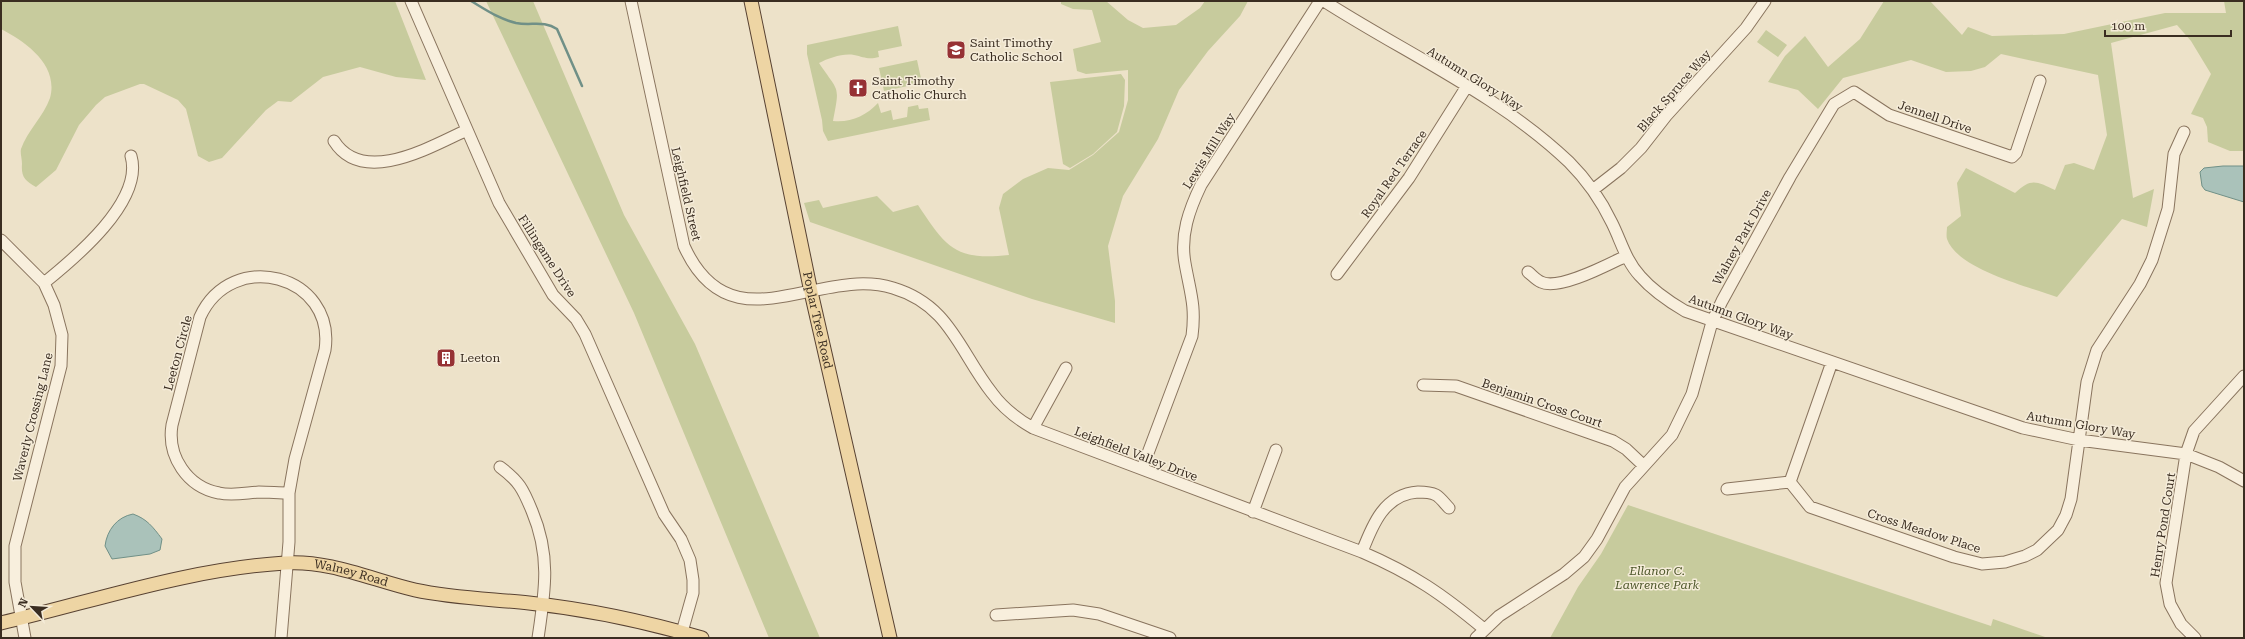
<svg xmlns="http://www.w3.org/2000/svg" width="2245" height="639" viewBox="0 0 2245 639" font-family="'Roboto Serif',serif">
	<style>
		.green { fill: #c7cb9d }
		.water { fill: #aac2ba; stroke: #709087 }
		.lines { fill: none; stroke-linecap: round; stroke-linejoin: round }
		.stream { stroke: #709087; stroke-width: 2.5 }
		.minor-casing { stroke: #89745e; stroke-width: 13 }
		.major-casing { stroke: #584232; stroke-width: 15 }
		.minor { stroke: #f8efdd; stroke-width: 11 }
		.major { stroke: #eed5a4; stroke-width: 13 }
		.labels { text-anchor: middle; stroke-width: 3; stroke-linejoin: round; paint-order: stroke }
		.poi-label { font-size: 12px; fill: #3a2d21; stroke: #f5ecd9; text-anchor: start }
		.street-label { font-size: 12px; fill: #3a2d21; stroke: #f5ecd9 }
		.park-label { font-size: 12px; font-style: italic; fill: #4c5629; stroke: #f5ecd9 }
	</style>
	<rect width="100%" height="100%" fill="#ede2c9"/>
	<path class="green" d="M1 1H395L426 80 396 77 360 67 323 77 291 102 278 101 266 110 222 158 209 162 198 156 186 109 178 100 144 84H140L105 97 96 105 79 125 56 170 36 187C25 181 21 177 22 164 22 159 20 153 21 149 27 131 44 116 50 98 59 65 26 42 1 29Z
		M486 1H533L624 215 695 344 820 638H769L634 313Z
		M1061 1H1106L1128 20 1143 28 1176 25 1200 8 1205 1H1248L1240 16 1208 51 1179 90 1158 139 1123 196 1108 246 1115 301V323L1032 299 810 222 804 203 819 200 823 208 877 196 893 212 918 205C946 247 955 261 1009 255L999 208 1003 194 1023 179 1048 168 1069 170 1093 155 1119 132 1128 100V70L1086 74 1077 71 1073 49 1101 42 1092 10 1073 9 1061 4Z
		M1884 1H1930L1962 35 1968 27 1992 36 2064 34 2165 13H2226L2224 1H2244V151H2230L2208 142 2207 127 2203 118 2191 114 2211 74 2191 41 2177 25 2111 43 2133 198 2154 189 2147 227 2122 219 2057 297C2029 287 1957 269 1947 239 1946 236 1947 230 1947 227L1961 216 1957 183 1966 168 2015 193C2031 178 2036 181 2055 190L2065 165 2074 163 2094 170 2107 135 2098 75 2001 54 1985 67 1971 71 1946 72 1911 60 1843 78 1818 109 1798 90 1768 82 1785 56 1805 36 1828 67 1860 39Z
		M898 26 902 46 878 51 879 57C868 60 864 57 854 55 843 53 829 58 819 63 839 93 840 84 833 121 850 123 866 116 878 103L881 113 891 110 893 120 907 117 908 107 918 105 919 109 928 108 930 120 828 141 823 131 822 120 807 54V45Z
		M1766 30 1787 45 1778 57 1757 42Z
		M917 60 922 83 884 91 879 68Z
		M1121 74 1125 80 1124 106 1117 132 1093 154 1070 168 1063 164 1050 82Z
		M1628 505 1991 626 1993 619 2048 638H1550L1578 587 1601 554Z"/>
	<path class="water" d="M2223 166H2244V202L2205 190 2202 186 2200 172 2204 168Z
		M133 514C147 519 153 527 162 539L160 550 150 554 112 559 105 546C107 530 117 517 133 514Z"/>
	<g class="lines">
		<path class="stream" d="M471 1C486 10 499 19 516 23 531 26 544 20 557 29L582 86"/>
		<defs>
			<path id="minor" d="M411 1 499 203 553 295 576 319 585 334 664 514 681 539 690 560 693 580V593L682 632
				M631 1 684 246C731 350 818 265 893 288 950 305 959 351 992 393 1003 408 1017 419 1033 428L1362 552C1413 574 1442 594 1484 629
				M1324 1C1405 53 1499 95 1569 162 1587 180 1601 200 1612 223 1621 241 1626 261 1640 276 1653 291 1668 301 1685 311L2023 428 2079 440 2186 454 2219 467 2244 481
				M334 141C363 187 432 146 467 130
				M1594 189 1621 168 1641 148 1666 116 1746 28 1765 1
				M1 240 44 283 54 305 62 335 61 366 15 546V582L25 638
				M1528 272C1532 275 1536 280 1541 282 1559 291 1609 264 1626 256
				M1337 274 1409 178 1467 86
				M44 283C75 258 144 201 131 156
				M1423 385 1456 386 1613 441 1626 449 1643 465
				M1033 428 1066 368
				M500 467C519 481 523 489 532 511 551 556 545 591 538 638
				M1142 469 1192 336C1196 305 1190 292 1185 263 1180 235 1189 210 1201 185L1320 1
				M1790 482 1810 507 1954 557 1982 564 2005 562 2025 556 2037 550 2058 530 2066 515 2071 499 2087 382 2097 350 2140 284 2152 260 2168 209 2174 154 2184 132
				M1727 489 1790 482 1832 362
				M1253 512 1276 450
				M1362 552C1372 526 1384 494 1418 492 1424 492 1430 492 1436 495 1441 498 1445 504 1449 508
				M996 615 1073 610 1099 614 1170 638
				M281 638 289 542V493L295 459 325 350C336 275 232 247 200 317L172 425C167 456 187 487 219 493 232 496 245 493 259 492 269 492 279 493 289 493
				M1476 638 1499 616 1564 574 1584 557 1597 539 1625 487 1672 435 1692 394 1712 322 1722 301 1790 177 1834 104 1854 92 1889 115 2012 157 2016 153 2040 81
				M2195 638 2181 624 2170 604 2166 583 2186 454 2194 431 2244 376"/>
			<g id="major">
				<path id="s1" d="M751 1 811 292 890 638"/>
				<path id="s2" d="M1 623C95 601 188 569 285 563 330 560 372 580 415 590 452 598 491 599 529 603 585 609 647 622 702 638"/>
			</g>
		</defs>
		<use href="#minor" class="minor-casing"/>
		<use href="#major" class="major-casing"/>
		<use href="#minor" class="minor"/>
		<use href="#major" class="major"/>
	</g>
	<defs>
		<symbol id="school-square" viewBox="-11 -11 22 22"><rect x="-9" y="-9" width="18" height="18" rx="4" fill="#963134" stroke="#f5ecd9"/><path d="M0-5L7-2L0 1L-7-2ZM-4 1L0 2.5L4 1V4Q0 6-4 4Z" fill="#fff"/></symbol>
		<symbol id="church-square" viewBox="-11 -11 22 22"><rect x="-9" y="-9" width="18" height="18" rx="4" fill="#963134" stroke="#f5ecd9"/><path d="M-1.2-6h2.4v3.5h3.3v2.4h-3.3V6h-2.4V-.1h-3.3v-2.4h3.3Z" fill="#fff"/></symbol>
		<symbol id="building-square" viewBox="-11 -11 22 22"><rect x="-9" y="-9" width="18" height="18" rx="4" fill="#963134" stroke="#f5ecd9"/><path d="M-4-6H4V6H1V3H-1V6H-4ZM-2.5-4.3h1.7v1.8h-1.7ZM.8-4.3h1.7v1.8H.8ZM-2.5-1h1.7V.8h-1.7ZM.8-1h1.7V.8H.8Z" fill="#fff"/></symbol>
	</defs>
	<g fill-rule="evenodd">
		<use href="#school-square" x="945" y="39" width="22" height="22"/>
		<use href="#church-square" x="847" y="77" width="22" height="22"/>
		<use href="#building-square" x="435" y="347" width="22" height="22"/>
	</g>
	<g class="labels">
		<g class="poi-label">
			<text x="970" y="47">Saint Timothy<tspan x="970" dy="14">Catholic School</tspan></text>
			<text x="872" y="85">Saint Timothy<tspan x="872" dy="14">Catholic Church</tspan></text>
			<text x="460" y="362">Leeton</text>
		</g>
		<g class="street-label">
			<text transform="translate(1475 79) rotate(32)" y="4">Autumn Glory Way</text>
			<text transform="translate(1674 91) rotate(-49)" y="4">Black Spruce Way</text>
			<text transform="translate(1935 117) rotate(19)" y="4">Jennell Drive</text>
			<text transform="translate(1209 151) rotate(-58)" y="4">Lewis Mill Way</text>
			<text transform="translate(1394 174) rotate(-55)" y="4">Royal Red Terrace</text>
			<text transform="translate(686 194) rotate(77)" y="4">Leighfield Street</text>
			<text transform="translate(1742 237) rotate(-61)" y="4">Walney Park Drive</text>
			<text transform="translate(547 256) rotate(57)" y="4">Fillingame Drive</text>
			<text transform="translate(1741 317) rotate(20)" y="4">Autumn Glory Way</text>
			<text dy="4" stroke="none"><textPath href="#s1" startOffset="326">Poplar Tree Road</textPath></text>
			<text transform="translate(178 353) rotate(-75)" y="4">Leeton Circle</text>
			<text transform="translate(1542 403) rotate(19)" y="4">Benjamin Cross Court</text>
			<text transform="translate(33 417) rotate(-76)" y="4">Waverly Crossing Lane</text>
			<text transform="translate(2081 425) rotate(10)" y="4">Autumn Glory Way</text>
			<text transform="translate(1136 454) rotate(21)" y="4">Leighfield Valley Drive</text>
			<text transform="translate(2163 525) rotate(-81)" y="4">Henry Pond Court</text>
			<text transform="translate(1924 531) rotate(18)" y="4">Cross Meadow Place</text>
			<text dy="4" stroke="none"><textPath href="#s2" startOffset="358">Walney Road</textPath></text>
		</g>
		<g class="park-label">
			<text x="1657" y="575">Ellanor C.<tspan x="1657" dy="14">Lawrence Park</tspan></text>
		</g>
	</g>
	<rect width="2245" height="639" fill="none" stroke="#3a2d21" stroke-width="4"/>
	<g transform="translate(32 607) rotate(295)" stroke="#f5ecd9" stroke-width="3" paint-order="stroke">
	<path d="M0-3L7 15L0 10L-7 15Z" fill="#3a2d21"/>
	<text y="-6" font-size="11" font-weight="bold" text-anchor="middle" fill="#3a2d21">N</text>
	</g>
	<path d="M2105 30v6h126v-6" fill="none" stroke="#3a2d21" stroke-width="2"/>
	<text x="2111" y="30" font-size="12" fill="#3a2d21" stroke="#f5ecd9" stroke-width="3" paint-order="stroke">100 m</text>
</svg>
